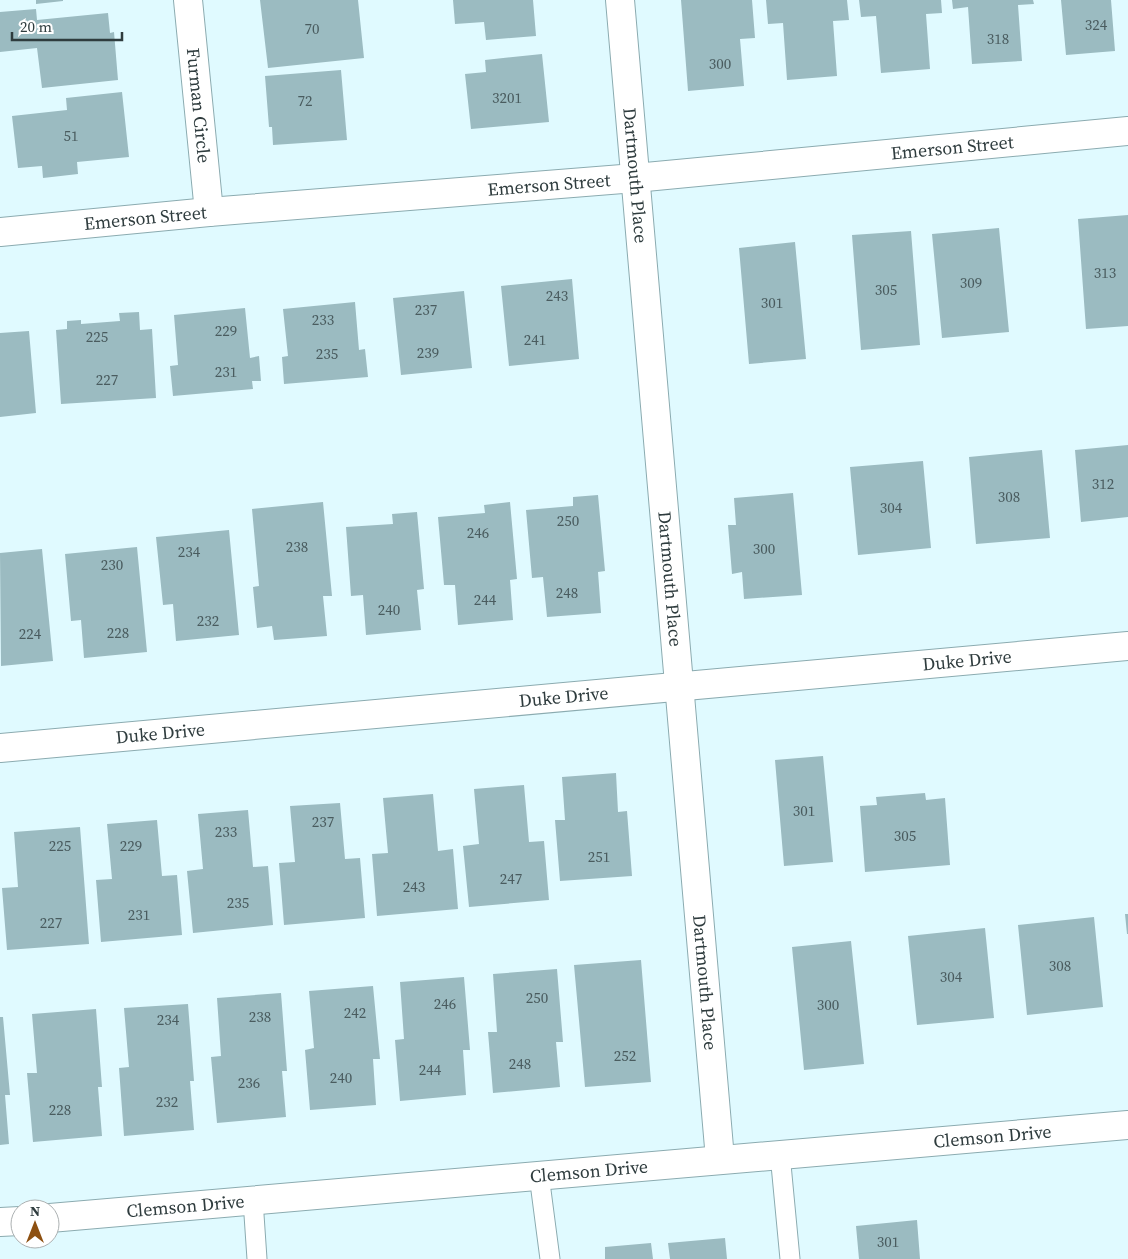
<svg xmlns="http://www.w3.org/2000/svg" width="1128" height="1259" viewBox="0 0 1128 1259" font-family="'Source Serif 4',serif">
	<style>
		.building { fill: #9bbbc1 }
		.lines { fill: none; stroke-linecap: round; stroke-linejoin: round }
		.service-casing { stroke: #8babb0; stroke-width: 21 }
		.minor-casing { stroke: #8babb0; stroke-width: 30 }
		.service { stroke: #fff; stroke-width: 19 }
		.minor { stroke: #fff; stroke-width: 28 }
		.labels { text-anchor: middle; stroke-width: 4; stroke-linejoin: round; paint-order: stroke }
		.number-label { font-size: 15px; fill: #4a5c5f }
		.street-label { font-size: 18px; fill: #2f3c3e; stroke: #fff }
	</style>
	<rect width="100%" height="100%" fill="#e0faff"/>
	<path class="building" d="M36 0H63V1L36 4Z
		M260 0H358L364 58 268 68Z
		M453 0H533L536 36 486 40 484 22 455 24Z
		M681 0H752L755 38 740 39 744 86 688 91Z
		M766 0H847L849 20 833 21 837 76 787 80 783 23 768 24Z
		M859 0H941L942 13 926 14 930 69 881 73 876 16 861 17Z
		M952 0H1033L1034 4 1018 5 1022 61 972 64 968 7 953 9Z
		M1061 0H1111L1115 51 1066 55Z
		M36 9 37 20 108 13 110 33 114 32 118 80 42 88 37 48 0 52V12Z
		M542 54 549 122 471 129 465 74 486 72 485 60Z
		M341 70 347 140 273 145 272 127H269L265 76Z
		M122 92 129 157 77 162 78 174 43 178 42 166 18 168 12 116 67 110 66 98Z
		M1128 215V326L1086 329 1078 219Z
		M999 228 1009 332 942 338 932 234Z
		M911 231 920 345 861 350 852 235Z
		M795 242 806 359 749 364 739 248Z
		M572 279 579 359 509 366 501 286Z
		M464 291 472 368 401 375 393 298Z
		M355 302 359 350 365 349 368 377 284 384 282 357 288 356 283 309Z
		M245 308 250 358 259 356 261 381H252L253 389 173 396 170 366 178 365 174 315Z
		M139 312 140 330 152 329 156 398 61 404 56 330 67 329V321L81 320V324L120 321 119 313Z
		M29 331 36 413 0 417V333Z
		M1128 445V517L1081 522 1075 450Z
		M1042 450 1050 538 976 544 969 457Z
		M923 461 931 548 858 555 850 467Z
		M793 493 802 595 744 599 742 572 732 574 728 525H736L734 498Z
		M598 495 605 571 598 572 601 613 547 617 543 577 532 578 526 510 573 506V497Z
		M323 502 332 596H323L327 636 274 640 272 626 257 628 253 587 259 586 252 509Z
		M510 502 517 579 510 580 513 620 458 625 455 585H444L438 517 485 513 484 505Z
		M417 512 424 589 417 590 421 630 366 635 363 595 351 596 346 527 393 524 392 514Z
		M229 530 239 635 176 641 173 604 163 605 156 537Z
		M137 547 147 652 84 658 81 620 71 621 65 554Z
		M42 549 53 661 1 666 0 553Z
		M823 756 833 862 784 866 775 760Z
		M616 773 618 812 627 811 632 876 560 881 555 820H565L562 777Z
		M524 785 529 842 544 841 549 900 469 907 463 846 479 844 474 789Z
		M925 793 926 800 945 798 950 865 865 872 860 806 877 805 876 797Z
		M433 794 438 851 453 849 458 909 377 916 372 854 388 853 383 798Z
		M340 803 345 859 360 858 365 918 284 925 279 863 295 862 290 806Z
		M248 810 253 867 268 866 273 925 193 933 187 871 203 869 198 814Z
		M157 820 162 876 177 875 182 935 101 942 96 880 112 879 107 824Z
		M80 827 89 944 7 950 2 888 18 887 14 832Z
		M1125 914H1128V934H1127Z
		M1094 917 1103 1007 1027 1015 1018 925Z
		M985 928 994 1018 917 1025 908 936Z
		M851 941 864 1064 804 1070 792 947Z
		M641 960 651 1082 585 1087 574 965Z
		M557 969 563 1042H556L560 1087 493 1093 488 1032H497L493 974Z
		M464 977 470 1050H463L466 1095 400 1101 395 1040 404 1039 400 982Z
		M373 986 380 1059H373L376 1105 310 1110 305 1050 314 1048 309 991Z
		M281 993 287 1071H282L286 1117 217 1123 211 1057 221 1056 217 998Z
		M188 1004 194 1081H190L194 1130 124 1136 119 1068 129 1067 124 1008Z
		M96 1009 102 1087H98L102 1136 33 1142 27 1073H37L32 1014Z
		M0 1017H3L10 1095H5L9 1144 0 1145Z
		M917 1220 920 1259H859L856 1226Z
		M725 1238 727 1259H670L668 1243Z
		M651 1243 653 1259H605V1247Z"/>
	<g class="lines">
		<defs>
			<path id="service" d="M780 1154 790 1259
				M539 1175 550 1259
				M253 1200 257 1259"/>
			<g id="minor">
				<path id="s1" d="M188 0 209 212"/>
				<path id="s2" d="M620 0 720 1159"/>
				<path id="s3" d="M0 232 209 212 635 178 1128 131"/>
				<path id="s4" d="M0 748 1128 646"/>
				<path id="s5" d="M50 1218 1128 1125"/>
				<path d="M0 1222 20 1221"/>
			</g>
		</defs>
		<use href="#service" class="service-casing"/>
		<use href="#minor" class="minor-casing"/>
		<use href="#service" class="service"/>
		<use href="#minor" class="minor"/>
	</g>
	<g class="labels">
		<g class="number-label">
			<text x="1096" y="30">324</text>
			<text x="312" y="34">70</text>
			<text x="998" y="44">318</text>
			<text x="720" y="69">300</text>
			<text x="507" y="103">3201</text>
			<text x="305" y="106">72</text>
			<text x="71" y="141">51</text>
			<text x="1105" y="278">313</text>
			<text x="971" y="288">309</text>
			<text x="886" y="295">305</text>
			<text x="557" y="301">243</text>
			<text x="772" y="308">301</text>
			<text x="426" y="315">237</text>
			<text x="323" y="325">233</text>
			<text x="226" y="336">229</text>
			<text x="97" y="342">225</text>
			<text x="535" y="345">241</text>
			<text x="428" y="358">239</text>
			<text x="327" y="359">235</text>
			<text x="226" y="377">231</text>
			<text x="107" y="385">227</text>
			<text x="1103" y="489">312</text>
			<text x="1009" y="502">308</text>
			<text x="891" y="513">304</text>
			<text x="568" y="526">250</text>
			<text x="478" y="538">246</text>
			<text x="297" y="552">238</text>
			<text x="764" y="554">300</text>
			<text x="189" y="557">234</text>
			<text x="112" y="570">230</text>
			<text x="567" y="598">248</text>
			<text x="485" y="605">244</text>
			<text x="389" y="615">240</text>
			<text x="208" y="626">232</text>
			<text x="118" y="638">228</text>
			<text x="30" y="639">224</text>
			<text x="804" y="816">301</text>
			<text x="323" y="827">237</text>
			<text x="226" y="837">233</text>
			<text x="905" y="841">305</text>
			<text x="60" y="851">225</text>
			<text x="131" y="851">229</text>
			<text x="599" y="862">251</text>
			<text x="511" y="884">247</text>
			<text x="414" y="892">243</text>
			<text x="238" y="908">235</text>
			<text x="139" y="920">231</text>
			<text x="51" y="928">227</text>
			<text x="1060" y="971">308</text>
			<text x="951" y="982">304</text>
			<text x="537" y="1003">250</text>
			<text x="445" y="1009">246</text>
			<text x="828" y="1010">300</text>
			<text x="355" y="1018">242</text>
			<text x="260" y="1022">238</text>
			<text x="168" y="1025">234</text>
			<text x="625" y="1061">252</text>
			<text x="520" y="1069">248</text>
			<text x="430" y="1075">244</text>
			<text x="341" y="1083">240</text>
			<text x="249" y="1088">236</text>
			<text x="167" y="1107">232</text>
			<text x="60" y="1115">228</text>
			<text x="888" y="1247">301</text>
		</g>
		<g class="street-label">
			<text dy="6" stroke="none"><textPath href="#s1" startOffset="106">Furman Circle</textPath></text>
			<text dy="6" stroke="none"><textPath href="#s3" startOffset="956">Emerson Street</textPath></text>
			<text dy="6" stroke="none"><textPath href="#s2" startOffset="176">Dartmouth Place</textPath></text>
			<text dy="6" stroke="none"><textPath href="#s3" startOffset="551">Emerson Street</textPath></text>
			<text dy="6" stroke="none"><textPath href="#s3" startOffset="146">Emerson Street</textPath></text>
			<text dy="6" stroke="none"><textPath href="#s2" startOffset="581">Dartmouth Place</textPath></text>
			<text dy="6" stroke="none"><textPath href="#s4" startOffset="971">Duke Drive</textPath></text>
			<text dy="6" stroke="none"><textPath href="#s4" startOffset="566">Duke Drive</textPath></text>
			<text dy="6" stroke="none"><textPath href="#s4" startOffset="161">Duke Drive</textPath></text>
			<text dy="6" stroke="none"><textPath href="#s2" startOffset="986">Dartmouth Place</textPath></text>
			<text dy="6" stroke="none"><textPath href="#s5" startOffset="946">Clemson Drive</textPath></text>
			<text dy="6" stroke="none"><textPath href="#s5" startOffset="541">Clemson Drive</textPath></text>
			<text dy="6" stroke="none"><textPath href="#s5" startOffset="136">Clemson Drive</textPath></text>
		</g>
	</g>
	<g transform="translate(35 1224)"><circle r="24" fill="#ffffff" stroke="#acb1b2"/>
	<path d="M0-4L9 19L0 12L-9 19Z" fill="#8d5011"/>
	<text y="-8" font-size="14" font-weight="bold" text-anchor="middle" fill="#2f3c3e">N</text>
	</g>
	<path d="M12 32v8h110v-8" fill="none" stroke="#2f3c3e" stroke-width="2.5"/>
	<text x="20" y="32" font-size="15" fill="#2f3c3e" stroke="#ffffff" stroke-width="4" paint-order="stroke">20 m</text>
</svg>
